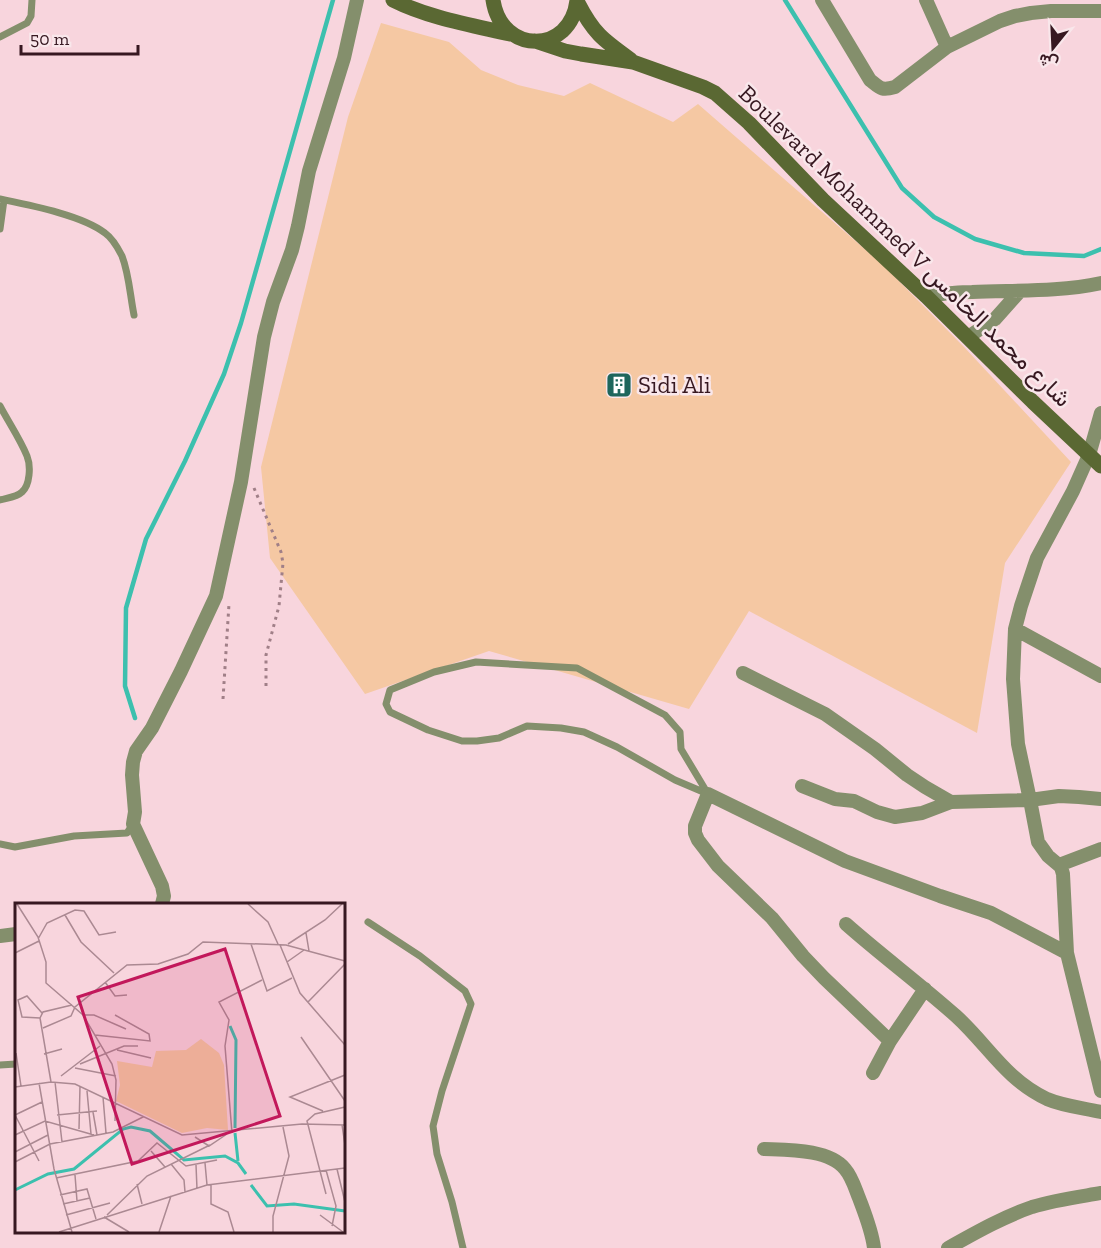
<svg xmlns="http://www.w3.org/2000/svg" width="1101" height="1248" viewBox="0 0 1101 1248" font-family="'Zilla Slab',Vazirmatn,serif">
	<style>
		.green { fill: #f5c8a3 }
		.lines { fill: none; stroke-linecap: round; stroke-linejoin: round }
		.stream { stroke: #3cc0ae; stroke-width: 4.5 }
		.path { stroke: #a07f87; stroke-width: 3; stroke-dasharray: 3 4.5; stroke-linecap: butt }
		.service { stroke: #848f6c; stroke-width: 7 }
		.minor { stroke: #848f6c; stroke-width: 14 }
		.secondary { stroke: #5a6833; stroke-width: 15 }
		.labels { text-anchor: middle; stroke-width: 5; stroke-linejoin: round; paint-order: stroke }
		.street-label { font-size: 24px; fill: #371821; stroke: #f9e7eb }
		.poi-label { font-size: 24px; fill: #371821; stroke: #f9e7eb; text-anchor: start }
		.inset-river { fill: none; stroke: #3cc0ae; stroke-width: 3 }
		.inset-road { fill: none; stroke: #ab8992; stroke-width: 1.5 }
		.view { fill: #c2185b; fill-opacity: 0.15; stroke: #c2185b; stroke-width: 3 }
		.inset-edge { fill: none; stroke: #371821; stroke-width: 3 }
	</style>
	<rect width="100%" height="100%" fill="#f8d5dd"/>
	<path class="green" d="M381 23 449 42 481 70 518 85 564 96 590 83 673 122 698 104 883 265 965 348 1071 462 1005 563 977 733 749 611 689 709 489 651 365 694 270 558 261 467 348 117Z"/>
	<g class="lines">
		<path class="stream" d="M785 0 902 188 934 217 975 239 1024 253 1084 256 1101 249
			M135 718 125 686 126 608 146 539 185 461 224 374 241 323 333 0"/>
		<path class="path" d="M254 488 281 552 283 563 279 606 266 655V688
			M223 699 229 604"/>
		<path class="service" d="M0 37 27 23 31 16 32 0
			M0 199C29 205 82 215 105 233 112 238 118 248 122 256 129 274 130 295 134 315
			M0 229 4 200
			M0 406C9 423 20 439 27 456 31 466 30 485 22 492 17 497 7 498 0 500
			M476 662 577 668 665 715 680 732 681 749 708 794 675 780 617 747 584 732 561 728 527 726 499 738 477 741H462L428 730 390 712 386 704 390 690 434 672Z
			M0 844 15 847 74 836 127 833 133 824
			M368 922 420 956 465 991 471 1004 442 1091 433 1126 437 1154 452 1202 463 1248
			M0 1065 16 1064"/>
		<path class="minor" d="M822 0 870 80C880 88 881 91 895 87L947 47 1000 21 1015 16 1031 13 1051 11H1101
			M926 0 947 47
			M926 296C941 294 957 292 972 292 1015 290 1059 292 1101 283
			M968 337 995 319 1020 291
			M1101 413 1089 455 1073 491 1037 558 1021 606 1015 629 1013 679 1018 744 1030 800 1038 842 1048 856 1061 867 1063 874 1067 953 1101 1091
			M1015 629 1101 676
			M743 673 825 714 875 749 907 775 925 787 951 802
			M802 786 835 799 854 801 877 812 895 817 922 813 951 802 1030 800 1059 796 1079 797 1101 799
			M1059 865 1101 849
			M162 904 164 896 162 886 133 824 135 812 132 775 133 762 136 751 152 728 181 671 216 596 241 482 264 337 273 302 292 250 298 226 309 171 344 58 357 0
			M846 924C881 955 920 984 956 1016 988 1045 1005 1079 1047 1099 1063 1106 1084 1108 1101 1112
			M0 936 16 934
			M890 1041 824 978 803 956 772 918 718 866 698 840 695 833V826L708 794 845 861 940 896 991 913 1067 953
			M873 1073 890 1041 925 989
			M764 1149C788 1150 829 1149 845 1169 852 1177 855 1188 859 1198 865 1214 872 1231 874 1248
			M948 1248C975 1233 1003 1217 1032 1207 1055 1200 1078 1197 1101 1193"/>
		<path class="secondary" d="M393 0C429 18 471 25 510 34
			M493 0C501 55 571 55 577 0
			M577 1C593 33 603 40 631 60
			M535 41 565 51 581 54 633 62 703 87 715 93 749 123 823 200 926 296 1033 402 1101 466"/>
	</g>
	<defs>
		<symbol id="building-square" viewBox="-11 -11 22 22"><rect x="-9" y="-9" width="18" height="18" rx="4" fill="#1e665c" stroke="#f9e7eb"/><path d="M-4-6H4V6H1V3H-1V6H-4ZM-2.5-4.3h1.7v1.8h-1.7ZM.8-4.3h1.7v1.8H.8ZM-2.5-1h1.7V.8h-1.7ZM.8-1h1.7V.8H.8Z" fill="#fff"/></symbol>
	</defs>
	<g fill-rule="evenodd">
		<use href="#building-square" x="604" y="370" width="30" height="30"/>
	</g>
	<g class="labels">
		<g class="street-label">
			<text transform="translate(905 246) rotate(44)" y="8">Boulevard Mohammed V شارع محمد الخامس</text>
		</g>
		<g class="poi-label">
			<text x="638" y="393">Sidi Ali</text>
		</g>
	</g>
	<g transform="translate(15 903)">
		<rect width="330" height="330" fill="#f8d5dd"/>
		<path d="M186 136 204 150 209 162 213 227 192 225 167 230 101 198 105 182 102 158 137 164 141 148 171 147Z" fill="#f5c8a3"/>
		<path class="inset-river" d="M215 123 221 137 220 225M220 230 223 258M236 282 252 303 279 301 330 308M0 287 33 271 59 266 108 226 116 224 135 228 169 257 210 253 223 260 231 271"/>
		<path class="inset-road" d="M2 1 23 34 31 59V80L68 112 97 161 101 177 100 218M233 1 253 19 263 41M50 12 66 39 99 70M291 30 294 48M23 36 32 20 60 7 69 8 84 32 101 29M236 41 252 88 277 75M273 41 310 17 327 1M265 42 285 90 330 142M0 50 24 38M272 59 289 47M90 79 100 93 112 92M293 99 330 61M68 112H79L111 126M25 115 7 114 3 97 12 93 27 110M25 115 36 179M25 115 28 109 57 102M28 125 56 113 60 104 112 62 143 61 173 51 188 39 271 42 330 58M80 132 135 138 134 131 100 112M286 134 330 198M102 147 136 155M1 150 6 183M29 151 47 146M65 161 109 143H123M60 165 101 173M46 173 85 143M40 179 47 239M24 180 39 266 57 329M0 184 36 179 60 181 167 232 287 221 330 222M72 188 76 231M88 194 91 230M308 208 275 194 330 172M78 209 82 232M0 212 24 258M0 212 27 199M42 212 82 208M327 222 330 242M64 226 65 183M217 230 210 143 214 117 204 99 247 77M0 232 30 218 79 232M180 234 194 243 212 231M136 248 150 264M0 249 33 232M0 259 35 241 98 229 128 214M190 260 192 282M156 261 169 277 170 289M181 262 182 286M322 266 330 299M311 267 321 303 317 323M60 272 62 298M41 275 123 258 142 240 171 263 202 257M122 281 127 301M196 282V301L213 309 219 329M311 291 292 218 300 211 330 204M45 292 72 286 81 316M48 301 75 295M51 312 95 300M92 312 132 273 195 242M305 312 328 329M89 314 114 329M44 329 192 282 330 265M144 329 156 293M258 329V313L274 253 268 224"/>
		<path class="view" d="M210 46 265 213 117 261 63 94Z"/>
		<rect width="330" height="330" class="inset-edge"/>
	</g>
	<g transform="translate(1053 48) rotate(198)" stroke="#f9e7eb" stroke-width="4.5" paint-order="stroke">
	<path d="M0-4.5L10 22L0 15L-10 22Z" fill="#371821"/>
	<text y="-9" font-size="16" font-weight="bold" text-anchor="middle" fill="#371821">ش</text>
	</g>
	<path d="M21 45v9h117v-9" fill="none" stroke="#371821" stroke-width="3"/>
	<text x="30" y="45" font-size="18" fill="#371821" stroke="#f9e7eb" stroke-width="4.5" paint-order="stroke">50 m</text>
</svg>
